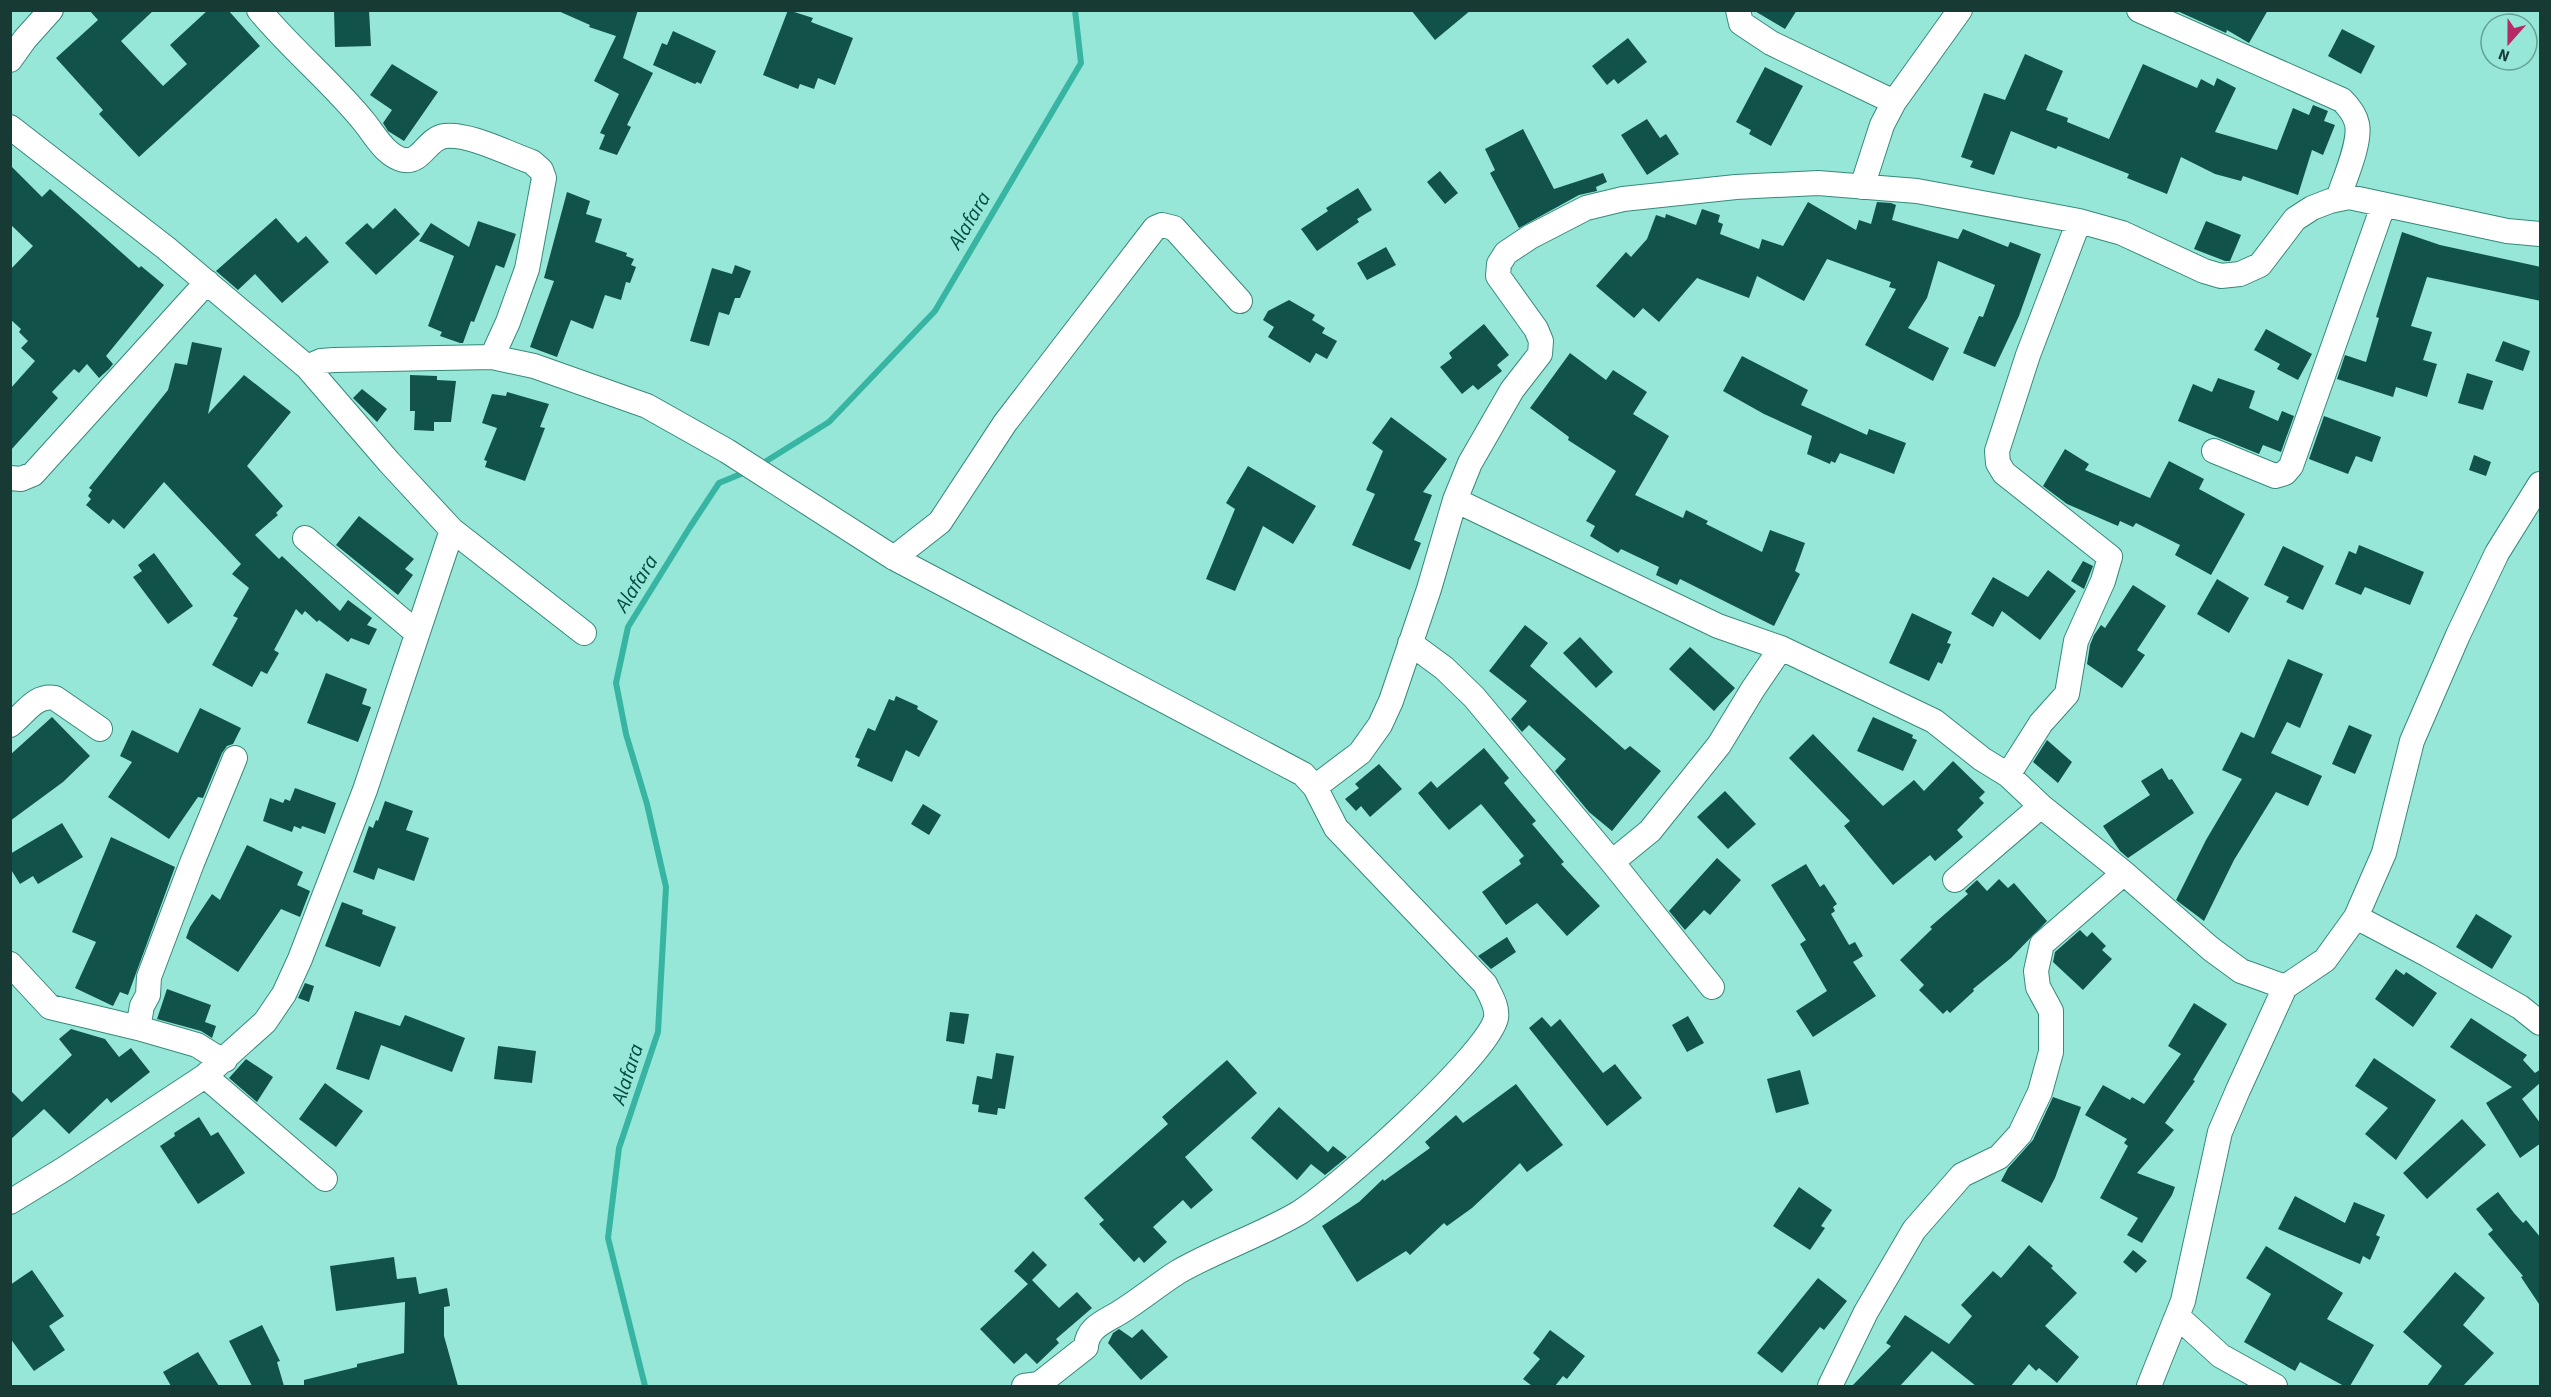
<svg xmlns="http://www.w3.org/2000/svg" width="2551" height="1397" viewBox="0 0 2551 1397" font-family="'Source Sans 3',sans-serif">
	<style>
		.lines { fill: none; stroke-linecap: round; stroke-linejoin: round }
		.stream { stroke: #37b5a2; stroke-width: 6 }
		.building { fill: #11534a }
		.minor-casing { stroke: #37897b; stroke-width: 26 }
		.minor { stroke: #fff; stroke-width: 24 }
		.labels { text-anchor: middle; stroke-width: 6; stroke-linejoin: round; paint-order: stroke }
		.water-label { font-size: 21px; font-style: italic; fill: #004b42; stroke: #96e7d7 }
	</style>
	<rect width="100%" height="100%" fill="#96e7d7"/>
	<g class="lines">
		<path class="stream" d="M760 465 829 422 935 311 1081 63 1075 10
			M645 1386 608 1238 619 1148 658 1032 666 887 647 804 626 734 616 683 628 627 690 527 719 483 748 471"/>
	</g>
	<path class="building" d="M89 10H154L121 41 163 86 187 64 170 45 208 10H228L260 46 139 157 99 114 103 110 56 58 98 20Z
		M334 10H369L371 46 335 47Z
		M556 10H638L623 58 653 73 627 125 631 127 617 155 599 149 605 135 600 133 619 94 594 81 616 36 589 27 590 25Z
		M788 10 813 18 811 22 853 38 835 85 818 78 814 89 800 84 798 89 763 75Z
		M1411 10H1471L1435 40Z
		M1753 10H1797L1785 29Z
		M2175 10H2268L2249 43 2227 30 2226 33Z
		M2342 29 2375 46 2361 74 2328 56Z
		M673 31 716 51 701 84 697 82 695 84 653 65 662 43 667 45Z
		M1628 38 1647 62 1618 84 1614 79 1607 85 1592 66Z
		M2025 54 2063 71 2046 110 2068 118 2067 122 2109 139 2143 64 2197 88 2201 79 2214 86 2217 78 2236 88 2215 132 2277 150 2293 108 2309 115 2313 105 2328 111 2324 121 2335 125 2323 155 2312 150 2298 195 2243 176 2241 181 2215 174 2181 157 2167 194 2127 178 2129 174 2058 146 2056 149 2011 131 1994 175 1970 167 1973 161 1961 157 1984 93 2005 100Z
		M392 64 438 92 404 141 388 131 383 123 392 110 370 95Z
		M1765 67 1803 86 1771 146 1749 134 1751 130 1736 122Z
		M1647 119 1660 138 1666 134 1679 154 1647 175 1621 135Z
		M1523 129 1554 189 1603 173 1607 182 1596 187 1597 191 1579 195 1519 228 1490 173 1495 170 1485 149Z
		M10 165 42 197 50 189 139 268 141 266 164 285 106 356 113 364 109 369 99 378 87 364 79 373 74 369 52 392 58 398 10 451V389L35 361 21 348 28 341 19 332 21 329 10 319V270L33 246 10 224Z
		M1440 171 1458 193 1445 204 1427 182Z
		M1358 188 1372 210 1357 219 1359 222 1317 251 1301 229 1328 211 1326 208Z
		M567 192 590 201 586 214 602 219 595 242 627 253 626 256 634 259 631 265 636 267 630 283 626 282 621 300 605 295 593 329 571 320 557 357 530 347 554 281 544 278Z
		M1808 202 1856 230 1859 220 1871 224 1877 202 1891 203 1896 205 1892 220 1958 239 1963 229 2008 247 2010 242 2041 254 2019 316 1995 367 1963 353 1979 316 1983 317 1995 285 1938 261 1927 298 1908 328 1949 348 1933 381 1865 345 1896 289 1889 287 1891 282 1827 259 1804 301 1757 276 1749 298 1697 278 1659 322 1643 308 1634 318 1596 286 1626 252 1631 257 1647 239 1656 215 1665 218 1666 214 1696 225 1702 209 1720 215 1718 222 1723 224 1720 234 1759 249 1762 239 1783 246Z
		M395 208 420 234 376 275 345 243 367 223 373 229Z
		M276 218 298 243 306 236 329 262 282 303 255 274 238 290 216 271Z
		M478 221 516 234 504 268 496 265 474 322 471 321 463 343H460L440 336 442 332 428 326 454 256 419 241 431 223 469 247Z
		M2206 221 2241 235 2230 261H2225L2194 249Z
		M2402 232 2440 245 2541 267V301L2427 277 2411 326 2432 332 2423 360 2437 364 2427 397 2396 387 2393 397 2337 379 2345 355 2366 362 2379 318 2376 317Z
		M1386 247 1396 265 1367 280 1357 263Z
		M735 265 751 271 740 298H735L729 315 719 312 709 346 690 341 712 268 732 274Z
		M1289 300 1315 315 1312 320 1325 328 1322 333 1337 341 1327 359 1316 353 1310 363 1268 337 1274 327 1263 320 1268 311Z
		M1484 324 1509 355 1497 365 1502 371 1478 390 1473 385 1462 394 1440 367 1452 358 1449 353Z
		M2266 329 2312 354 2298 380 2277 369 2280 364 2254 350Z
		M2503 341 2530 351 2523 371 2495 361Z
		M192 342 222 348 208 414 244 375 291 412 247 466 283 506 276 513 278 515 255 535 279 559 282 556 340 611 348 600 372 618 367 625 377 629 369 645 351 638 348 642 319 620 317 622 305 611 302 615 296 609 274 650 279 653 267 674 261 671 252 687 212 665 238 618 233 616 249 588 232 574 241 564 164 482 124 529 113 519 109 524 86 505 91 499 88 496 92 490 89 488 168 390 175 363 187 365Z
		M1570 353 1606 380 1613 370 1647 392 1633 414 1669 436 1635 495 1683 518 1686 510 1708 521 1706 524 1762 552 1770 530 1805 543 1795 571 1800 574 1774 626 1680 579 1677 585 1656 575 1659 567 1621 549 1618 553 1590 536 1595 526 1586 521 1616 471 1568 440 1569 437 1530 408Z
		M1742 356 1808 390 1801 405 1867 435 1869 429 1906 443 1894 474 1840 453 1835 463 1831 461 1830 464 1807 454 1812 436 1764 414 1723 391Z
		M2467 373 2493 381 2483 410 2458 403Z
		M410 375 437 376V380L456 381 451 422H434V431L414 430 415 411H410Z
		M2218 378 2255 391 2249 408 2278 421 2282 411 2294 416 2281 452 2263 445 2259 454 2178 421 2193 384 2212 392Z
		M362 389 387 409 377 422 353 398Z
		M507 392 549 404 540 427 545 428 525 481 485 467 487 461 484 460 497 428 482 423 492 394 506 396Z
		M2324 416 2381 437 2372 462 2356 456 2348 474 2309 459Z
		M1391 417 1447 459 1423 492 1432 495 1414 540 1421 543 1410 570 1352 545 1375 494 1366 490 1383 451 1372 443Z
		M2065 449 2089 464 2085 470 2150 498 2169 461 2204 479 2199 489 2245 514 2211 575 2175 555 2180 545 2136 523 2133 527 2120 521 2118 526 2067 504 2043 486Z
		M2474 455 2491 462 2486 476 2469 470Z
		M1248 466 1316 506 1293 544 1263 526 1235 591 1206 579 1235 509 1226 503Z
		M359 516 414 559 405 569 413 575 398 595 336 545Z
		M2359 545 2424 572 2410 605 2365 587 2361 595 2335 584 2349 551 2356 554Z
		M2283 546 2324 566 2303 610 2286 602 2289 597 2264 585Z
		M154 553 193 606 168 624 133 577 142 571 138 565Z
		M2083 561 2093 566 2084 589 2071 581Z
		M2048 570 2076 591 2040 640 2002 611 1993 627 1971 614 1993 577 2028 597Z
		M2217 579 2249 598 2229 633 2197 614Z
		M2133 585 2166 606 2137 650 2145 655 2122 688 2087 664 2090 645 2094 635 2101 625 2105 628Z
		M1912 613 1952 632 1947 643 1951 644 1942 664 1938 662 1929 681 1889 663Z
		M1525 625 1548 643 1530 666 1625 750 1630 746 1661 771 1612 831 1589 812 1555 771 1566 759 1529 725 1522 732 1511 719 1527 701 1489 671Z
		M1580 637 1613 672 1596 688 1563 653Z
		M1690 647 1735 688 1714 711 1669 669Z
		M2288 659 2323 674 2300 728 2287 722 2271 753 2322 776 2308 806 2276 792 2234 860 2204 921 2176 900 2206 840 2242 779 2222 770 2241 732 2254 738Z
		M326 673 367 689 362 704 371 707 358 742 307 723Z
		M896 696 918 706 917 709 938 721 919 757 906 750 892 782 857 766 860 759 855 757 868 728 875 731 889 699 894 701Z
		M200 708 241 728 233 744 227 746 222 753 203 798 198 797 169 839 108 797 132 762 120 756 132 730 178 753Z
		M52 717 90 756 63 782 10 821V755Z
		M1873 717 1913 735 1912 738 1917 740 1903 771 1857 751Z
		M2349 725 2372 735 2355 774 2332 764Z
		M1813 734 1883 806 1914 780 1924 791 1953 761 1985 792 1979 798 1984 803 1957 830 1963 837 1935 861 1930 855 1893 885 1844 826 1850 821 1789 758Z
		M2047 740 2072 762 2058 783 2033 762Z
		M1484 748 1509 778 1504 783 1536 821 1532 824 1564 862 1561 864 1600 906 1567 936 1537 903 1506 925 1482 892 1521 864 1519 860 1524 856 1481 804 1449 830 1418 793 1431 781 1437 788Z
		M1379 764 1402 789 1370 817 1361 806 1356 811 1345 799 1359 788 1355 784Z
		M2162 768 2169 780 2172 779 2194 813 2128 858 2120 851 2103 826 2150 795 2141 781Z
		M295 788 336 803 325 834 302 826 301 829 294 826 292 832 263 821 270 798 283 803 285 799 290 801Z
		M1725 791 1756 824 1728 849 1697 817Z
		M385 801 413 811 406 830 429 838 414 881 378 868 374 880 353 872 369 826 373 828 376 820 378 821Z
		M923 804 941 815 929 835 911 824Z
		M62 823 83 857 38 884 33 876 20 884 10 868V854Z
		M111 837 175 867 128 995 120 992 113 1006 75 988 96 942 72 932Z
		M247 845 303 872 297 885 310 891 300 917 281 909 238 972 186 938 190 927 212 894 220 900Z
		M1717 858 1741 880 1710 915 1704 910 1685 930 1669 911Z
		M1806 864 1820 887 1824 884 1837 904 1833 907 1835 911 1831 914 1849 945 1855 942 1863 956 1853 962 1876 996 1813 1037 1796 1011 1827 991 1800 944 1806 940 1771 885Z
		M1999 879 2008 888 2014 883 2047 921 2011 958 1973 989 1974 991 1950 1013 1947 1010 1943 1014 1919 990 1924 985 1900 960 1932 929 1930 927 1968 894 1965 891 1977 880 1987 891Z
		M342 902 363 910 362 914 396 927 380 967 325 946Z
		M2476 914 2512 936 2492 969 2456 947Z
		M2080 930 2087 937 2092 932 2106 946 2102 950 2112 959 2083 990 2053 962 2055 952Z
		M1507 937 1516 952 1491 969 1478 956Z
		M2396 969 2404 975 2406 972 2437 993 2413 1027 2375 999Z
		M305 983 314 986 309 1002 298 998Z
		M167 989 211 1005 205 1022 216 1026 212 1038 201 1031 157 1019Z
		M2194 1003 2227 1024 2193 1080 2195 1081 2165 1123 2174 1130 2137 1173 2175 1187 2172 1195 2142 1243 2127 1235 2138 1218 2100 1198 2128 1146 2124 1143 2127 1139 2085 1115 2103 1085 2130 1100 2132 1097 2144 1104 2181 1054 2168 1046Z
		M355 1011 400 1026 405 1015 465 1038 452 1072 381 1045 369 1080 336 1069Z
		M950 1012 969 1014 964 1044 946 1041Z
		M1688 1016 1704 1043 1687 1052 1672 1025Z
		M1542 1017 1551 1027 1560 1019 1603 1073 1615 1064 1642 1098 1607 1126 1529 1028Z
		M2471 1018 2527 1055 2523 1060 2535 1073 2541 1069V1082L2522 1099 2541 1124V1143L2520 1158 2486 1103 2512 1087 2450 1047Z
		M71 1029 105 1039 119 1057 131 1048 150 1072 111 1103 107 1098 69 1134 44 1109 10 1140V1090L22 1102 72 1055 59 1039Z
		M498 1046 536 1051 532 1083 494 1079Z
		M996 1053 1014 1056 1005 1109 998 1108 997 1115 978 1112 979 1105 972 1104 977 1076 992 1079Z
		M2374 1058 2436 1100 2396 1160 2365 1134 2388 1108 2355 1086Z
		M246 1059 273 1077 257 1102 229 1078Z
		M1227 1060 1257 1093 1185 1157 1213 1190 1191 1209 1183 1200 1153 1227 1167 1242 1144 1263 1139 1257 1134 1262 1099 1224 1104 1220 1084 1198 1168 1124 1162 1117Z
		M1800 1070 1809 1104 1776 1113 1767 1079Z
		M325 1083 363 1111 336 1147 299 1119Z
		M1516 1084 1563 1145 1527 1172 1520 1163 1472 1208 1447 1226 1444 1223 1410 1255 1406 1251 1357 1282 1322 1226 1359 1202 1383 1179 1384 1181 1430 1148 1425 1142 1456 1115 1463 1123Z
		M2053 1097 2081 1107 2055 1178 2042 1203 2001 1181 2008 1168 2033 1140Z
		M1279 1107 1328 1152 1333 1146 1347 1157 1325 1175 1311 1164 1297 1180 1251 1138Z
		M199 1117 211 1136 218 1132 245 1173 198 1204 160 1146 175 1136 174 1133Z
		M2462 1119 2486 1145 2427 1199 2403 1173Z
		M1799 1187 1832 1210 1821 1226 1825 1228 1810 1250 1773 1226Z
		M2498 1192 2514 1213 2523 1223 2526 1220 2541 1238V1307L2521 1277 2523 1276 2488 1234 2493 1230 2476 1209Z
		M2295 1196 2345 1223 2354 1202 2385 1215 2376 1235 2380 1237 2370 1260 2363 1256 2360 1264 2278 1229Z
		M2029 1245 2053 1266 2051 1268 2077 1293 2045 1326 2079 1357 2057 1383 2039 1368 2036 1371 2029 1364 2011 1386H1976L1932 1351 1900 1386H1852L1891 1346 1886 1343 1905 1315 1949 1344 1972 1316 1961 1305 1993 1271 2001 1278Z
		M2266 1246 2343 1293 2327 1319 2374 1345 2350 1386H2344L2300 1362 2295 1371 2244 1342 2271 1294 2246 1278Z
		M2133 1250 2147 1261 2136 1273 2123 1262Z
		M1033 1251 1047 1265 1032 1280 1059 1308 1077 1292 1092 1308 1056 1339 1059 1343 1037 1364 1026 1353 1014 1364 980 1329 1028 1284 1014 1271Z
		M394 1257 397 1279 416 1277 419 1294 447 1288 450 1306 444 1307V1336L458 1386H304V1380L357 1367V1364L404 1353 405 1302 336 1311 330 1266Z
		M32 1270 64 1316 49 1326 65 1350 34 1371 10 1338V1285Z
		M2455 1272 2485 1298 2463 1325 2494 1353 2463 1386H2427L2442 1366 2403 1332Z
		M1818 1278 1847 1301 1824 1330 1820 1327 1782 1373 1757 1353Z
		M262 1325 280 1361 277 1362 284 1386H252L229 1341Z
		M1119 1329 1132 1338 1142 1329 1168 1357 1141 1380 1108 1343 1113 1333Z
		M1550 1330 1585 1356 1567 1379 1563 1376 1555 1386H1532L1523 1379 1540 1359 1533 1353Z
		M198 1352 219 1386H171L163 1372Z"/>
	<g class="lines">
		<defs>
			<path id="minor" d="M259 10C292 50 333 83 365 123 376 137 386 156 404 160 422 163 427 138 445 136 469 133 509 154 532 162L541 170 544 178 527 269 508 322 492 357
				M1738 10 1741 23 1771 43 1894 102 1882 125 1862 187
				M2139 10 2342 100C2349 107 2355 114 2357 124 2361 143 2344 180 2338 199
				M10 60 25 39 51 10
				M1894 102 1960 10
				M10 127 166 248 307 367 389 462 452 530 584 633
				M307 367 321 361 334 360 492 357 534 366 647 406 727 451 894 558 1303 774 1315 787 1336 828 1485 984C1490 995 1498 1006 1496 1018 1488 1055 1333 1193 1297 1214 1259 1236 1216 1250 1178 1272 1159 1284 1141 1299 1122 1311 1107 1321 1087 1326 1086 1347L1039 1384 1024 1386
				M2214 451 2275 476 2285 473 2291 466 2383 206
				M10 478 21 479 33 474 207 282
				M1455 500 1718 626 1781 648 1934 721 1982 759 2008 775 2041 806 2124 873 2211 949 2241 971 2285 987
				M305 538 417 633
				M894 558 940 522 1005 423 1155 228 1162 225 1174 228 1240 301
				M1410 643 1444 668 1474 697 1612 862 1712 987
				M10 725C25 714 35 694 55 698L100 729
				M2008 775 2041 723 2067 694 2076 641 2103 581 2110 557 2004 473 1998 463 1997 451 2028 355 2079 221
				M1315 787 1360 753 1380 725 1391 701 1429 589 1455 500 1470 463 1512 390 1540 354 1541 341 1536 329 1498 276 1499 264 1506 253 1530 237 1586 208 1623 199 1736 187 1818 183 1917 191 2079 221 2122 233 2204 271 2221 276 2240 274 2260 265 2295 219 2312 208 2330 201 2349 197 2507 231 2540 234
				M1612 862 1650 831 1719 745 1753 689 1781 648
				M1955 880 2041 806
				M2356 917 2428 955 2520 1007 2540 1023
				M10 964 50 1007 138 1028
				M225 1060 213 1055 197 1045 138 1028 142 1006 148 995 149 977 192 863 235 758
				M205 1076 325 1179
				M10 1202 64 1169 205 1076 265 1022 284 994 300 959 365 790 452 530
				M2177 1316 2221 1356 2275 1386
				M1830 1386 1866 1312 1914 1230 1962 1175 1999 1157 2020 1134 2040 1092 2051 1052V1011L2038 987 2036 971 2042 944 2124 873
				M2149 1386 2183 1301 2220 1132 2238 1090 2285 987 2325 960 2356 917 2384 853 2412 741 2458 635 2497 553 2540 484"/>
		</defs>
		<use href="#minor" class="minor-casing"/>
		<use href="#minor" class="minor"/>
	</g>
	<g class="labels">
		<g class="water-label">
			<text transform="translate(969 220) rotate(-59)" y="7">Alafara</text>
			<text transform="translate(636 583) rotate(-58)" y="7">Alafara</text>
			<text transform="translate(627 1074) rotate(-72)" y="7">Alafara</text>
		</g>
	</g>
	<rect width="2551" height="1397" fill="none" stroke="#183a34" stroke-width="24"/>
	<g transform="translate(2509 42) rotate(201)"><circle r="28" fill="#96e7d7" stroke="#64a296" stroke-width="1.5"/>
	<path d="M0-4.5L10 22L0 15L-10 22Z" fill="#b52a64"/>
	<text y="-9" font-size="16" font-weight="bold" text-anchor="middle" fill="#183a34">N</text>
	</g>
</svg>
